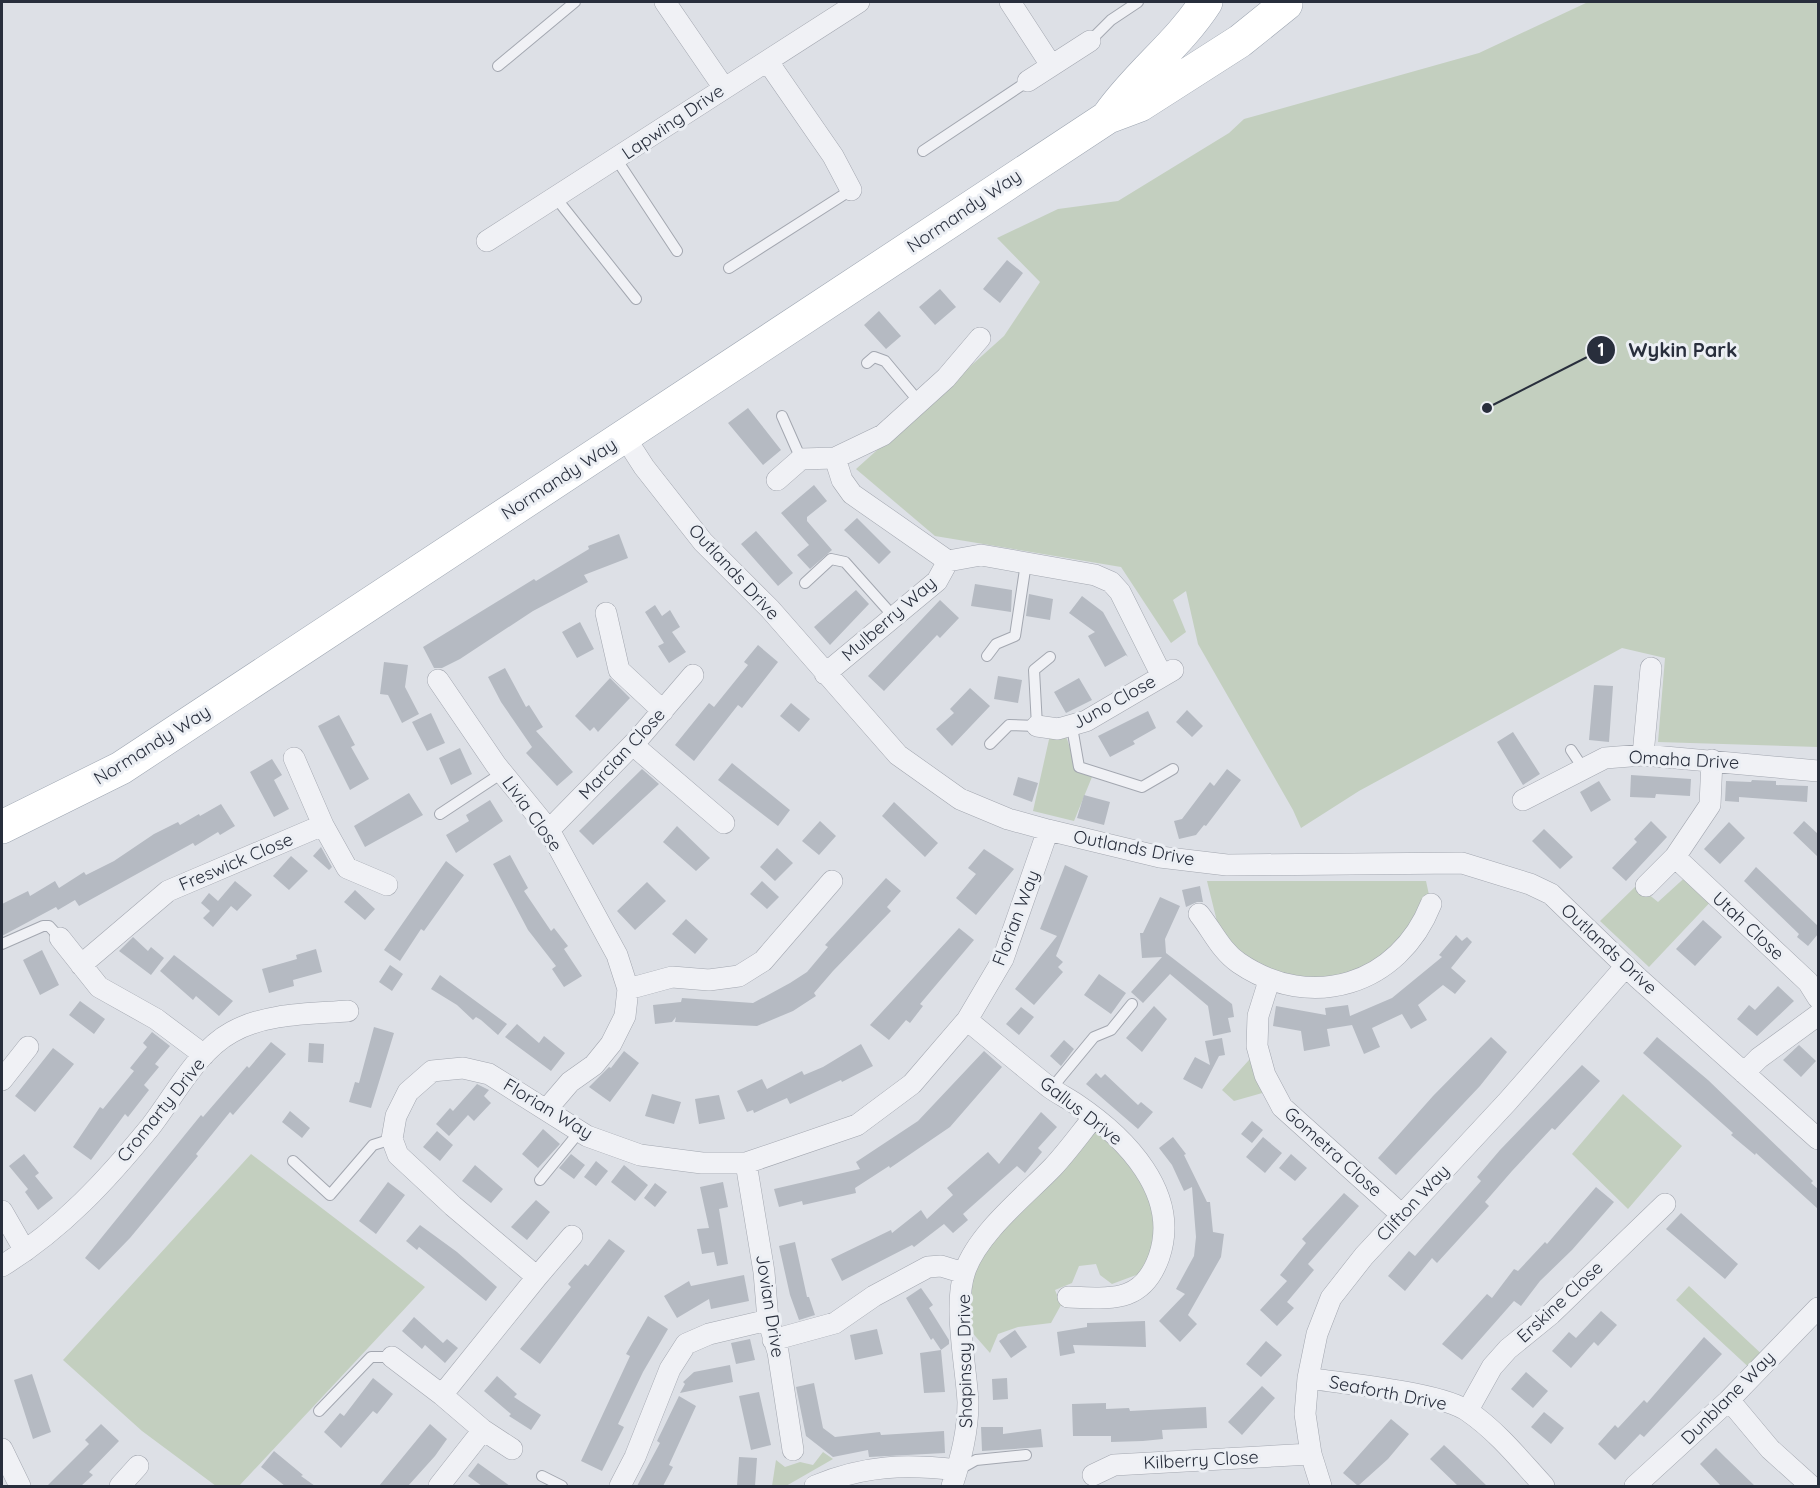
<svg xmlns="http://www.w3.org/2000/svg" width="1820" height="1488" viewBox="0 0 1820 1488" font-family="Quicksand,sans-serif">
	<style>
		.green { fill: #c3cfbf }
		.building { fill: #b5bac2 }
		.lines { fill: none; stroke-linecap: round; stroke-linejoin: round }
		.lane-casing { stroke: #a3a7b0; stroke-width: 12 }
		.street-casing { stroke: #a3a7b0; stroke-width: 22 }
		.primary-casing { stroke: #9da5b1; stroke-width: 34 }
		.lane { stroke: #f0f1f5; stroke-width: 10 }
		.street { stroke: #f0f1f5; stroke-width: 21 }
		.primary { stroke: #fff; stroke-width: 33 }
		.labels { text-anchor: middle; stroke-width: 6; stroke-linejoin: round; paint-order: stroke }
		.street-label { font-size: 18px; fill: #282e3c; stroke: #eceff4 }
		.leader { fill: none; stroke: #282e3c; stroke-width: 2 }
		.callout-dot { fill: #282e3c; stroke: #eceff4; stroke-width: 2 }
		.mark-label { font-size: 18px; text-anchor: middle; font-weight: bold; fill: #fff }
		.callout-label { font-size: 20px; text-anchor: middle; font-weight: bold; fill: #282e3c; stroke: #eceff4; stroke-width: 6; stroke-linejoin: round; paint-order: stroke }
	</style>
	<rect width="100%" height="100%" fill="#dde0e6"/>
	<path class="green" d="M1588 2H1818V747L1658 742 1665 658 1622 648 1359 791 1301 828 1293 810 1198 644 1186 591 1173 600 1186 632 1171 643 1121 567 935 536 856 469 1004 336 1040 282 997 238 1058 209 1118 201 1229 133 1244 119 1479 53Z
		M1065 733 1077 769 1094 772 1074 821 1033 811 1050 735Z
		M1691 872 1716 896 1649 967 1600 921 1637 885 1658 902Z
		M1207 881H1426L1431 904 1394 958 1308 988 1224 950Z
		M1258 1050 1273 1090 1234 1101 1222 1090Z
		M1623 1094 1682 1146 1628 1209 1572 1154Z
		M1093 1118 1152 1178 1155 1268 1112 1284 1100 1275 1096 1264 1079 1266 1072 1283 1055 1290 1061 1305 1051 1323 1018 1327 998 1334 990 1353 962 1321 964 1273Z
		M251 1154 425 1287 239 1486H216L142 1431 63 1360Z
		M1689 1286 1767 1359 1755 1373 1676 1300Z
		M823 1452 833 1459 786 1486H772L776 1460 785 1467 800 1462 813 1465Z"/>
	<path class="building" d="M1007 260 1023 273 1000 303 983 289Z
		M940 289 956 307 935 325 919 307Z
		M879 311 901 336 886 349 864 325Z
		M748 408 781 450 763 465 728 423Z
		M814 485 827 501 807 517V521L832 550 810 569 797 555 809 545 781 513Z
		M857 518 891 552 879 564 844 530Z
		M756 531 793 573 778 586 741 544Z
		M619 534 628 558 584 575 588 582 533 611 460 659 442 668H434L423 647 534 579 536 581 589 549 588 546Z
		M975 584 1012 590 1011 612 971 606Z
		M856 590 869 604 830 645 814 627Z
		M1029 594 1053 599 1050 620 1026 616Z
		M1082 596 1103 612 1128 657 1126 655 1105 667 1088 636 1095 632 1069 613Z
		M940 600 959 618 940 638 937 635 884 691 868 676Z
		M655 605 662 616 670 610 680 627 672 632 686 652 669 663 658 646 664 643 645 612Z
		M580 622 594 649 577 658 562 632Z
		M758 645 778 662 742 708 738 705 694 761 675 745 709 703 714 707 748 665 744 662Z
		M384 662 408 665 405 687 419 714 402 723 388 695 380 694Z
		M505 668 526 707 529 705 543 727 536 731 573 772 557 786 526 753 532 747 501 702 488 677Z
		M998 676 1022 680 1018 703 994 699Z
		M610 678 630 698 598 732 594 727 590 731 575 716Z
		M1079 678 1092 700 1066 713 1054 692Z
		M1594 685 1613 686 1609 742 1589 740Z
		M970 688 990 706 952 746 936 729 954 713 950 709Z
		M791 703 810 719 799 732 780 716Z
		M1187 710 1203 726 1192 737 1176 722Z
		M1148 711 1156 728 1133 741 1135 744 1110 757 1098 736Z
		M431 713 445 743 427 751 412 722Z
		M339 715 355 745 351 747 369 779 350 790 318 726Z
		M1513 732 1540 774 1523 785 1497 742Z
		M460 748 472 774 451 785 439 758Z
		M272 759 282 775 274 780 289 809 274 817 250 772Z
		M732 763 790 810 778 826 718 780Z
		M642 769 659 784 593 845 579 831Z
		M1227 769 1241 780 1206 826 1204 825 1196 835 1179 839 1174 821 1182 819 1210 782 1214 786Z
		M1631 775 1691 779 1690 796 1656 794 1655 798 1630 797Z
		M1018 777 1038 783 1032 802 1013 795Z
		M1752 780 1776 781V785L1808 786 1807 802 1739 797V802L1725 801 1726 781 1751 782Z
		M1599 781 1611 800 1591 812 1580 792Z
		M409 793 423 815 365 847 354 826Z
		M1084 795 1110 802 1104 825 1077 818Z
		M490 800 503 821 456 853 446 835 469 821 466 815Z
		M894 802 938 843 925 857 882 816Z
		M221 804 235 826 220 835 218 832 195 846 193 843 79 906 75 900 58 910 56 907 2 936V904L28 891 30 896 55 881 59 888 84 872 86 875 114 861 154 834 178 822 180 825 199 814 200 816Z
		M820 821 836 836 819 855 802 841Z
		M1651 821 1667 837 1626 881 1612 868 1637 842 1634 839Z
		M1804 821 1818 834V857L1793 833Z
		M1729 822 1745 838 1720 864 1704 849Z
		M677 826 710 858 696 871 663 842Z
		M1544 829 1573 857 1560 869 1532 841Z
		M321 847 332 867 329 870 313 856Z
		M777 848 793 863 775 881 760 867Z
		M984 849 1014 869 976 915 956 898 976 874 968 868Z
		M510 855 528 888 524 891 551 931 554 928 568 946 564 949 582 976 564 987 552 969 556 966 528 930 493 864Z
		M291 856 308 871 289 890 273 876Z
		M446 861 464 875 424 931 421 929 400 961 384 950Z
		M1065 865 1088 876 1056 956 1063 962 1058 967 1063 972 1034 1005 1015 989 1057 936 1040 929Z
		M1756 867 1818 926V934L1808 946 1797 937 1799 934 1744 881Z
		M886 878 901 891 887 907 891 911 833 971 814 993 816 996 793 1011 757 1026 675 1022 676 1017 672 1022 655 1024 653 1005 681 1002 682 998 753 1003 790 983 807 972 828 947 825 945Z
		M235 881 252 895 237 911 231 906 213 927 203 918 210 911 201 903 209 893 218 901Z
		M762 881 779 897 767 909 750 894Z
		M647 882 666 901 635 930 617 911Z
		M1200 886 1203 902H1197L1186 907 1182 890Z
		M355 890 375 909 365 920 344 902Z
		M1160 897 1180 906 1165 939 1166 953 1232 1004 1234 1017 1228 1018 1231 1032 1213 1036 1208 1006 1170 974 1143 1003 1131 992 1162 957 1142 958 1140 933H1143Z
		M686 919 708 939 695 954 672 934Z
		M1703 920 1722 937 1695 966 1676 949Z
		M959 928 974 940 920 1004 923 1006 910 1023 906 1020 889 1040 870 1025Z
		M1456 935 1462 941 1467 937 1472 942 1451 968 1466 981 1455 994 1443 985 1418 1005 1427 1020 1411 1029 1402 1014 1372 1028 1380 1047 1364 1054 1352 1025 1327 1029 1330 1046 1304 1051 1301 1031 1273 1026 1276 1006 1326 1015 1325 1008 1348 1005 1350 1016 1392 998 1442 957 1439 955Z
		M133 937 148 951 151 947 164 958 151 975 119 951Z
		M316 949 322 972 293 980 294 986 269 993 262 969 297 959 296 955Z
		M42 950 59 985 40 995 23 960Z
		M174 955 233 1001 219 1016 196 996 193 1000 160 971Z
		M390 965 403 974 392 991 379 982Z
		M1099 974 1126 993 1111 1014 1084 995Z
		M440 975 507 1024 498 1035 481 1020 476 1017 473 1020 457 1005 431 989Z
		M1778 986 1794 1001 1757 1036 1737 1019 1749 1005 1755 1010Z
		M80 1001 105 1019 94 1034 69 1015Z
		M1154 1006 1167 1019 1142 1052 1126 1038Z
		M1021 1007 1034 1017 1019 1035 1006 1024Z
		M517 1024 539 1043 544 1036 565 1053 551 1071 505 1037Z
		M374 1027 394 1033 371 1108 349 1102 355 1082 359 1083Z
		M152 1032 170 1046 155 1064 159 1067 144 1085 149 1090 128 1117 125 1114 91 1160 73 1147 100 1107 103 1109 134 1071 130 1068 147 1047 143 1043Z
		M1491 1037 1507 1052 1480 1086 1396 1175 1378 1158 1433 1096Z
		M1657 1037 1708 1080 1813 1181 1811 1183 1818 1189V1209L1756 1153 1755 1155 1731 1135 1733 1133 1643 1053Z
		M1222 1038 1225 1055 1219 1056 1202 1089 1183 1079 1195 1057 1210 1065 1205 1041Z
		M1064 1040 1074 1049 1061 1066 1050 1056Z
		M271 1042 286 1054 233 1115 230 1112 196 1154 198 1156 130 1238 99 1270 85 1258 201 1115 203 1117 247 1066 249 1068Z
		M309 1043 324 1044 323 1063 308 1062Z
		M861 1044 873 1066 842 1082 841 1080 790 1104 787 1098 754 1113 753 1110 747 1112 737 1091 762 1079 767 1089 802 1071 804 1075 823 1067Z
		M1799 1045 1816 1061 1801 1077 1783 1060Z
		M53 1048 74 1064 35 1112 15 1096Z
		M624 1051 639 1063 610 1102 589 1087 609 1067 611 1068Z
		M984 1051 1002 1067 950 1127 890 1168 889 1166 855 1188 856 1193 803 1205 802 1201 779 1207 774 1189 860 1169 856 1162 918 1121Z
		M1582 1065 1600 1081 1555 1130 1552 1128 1512 1171 1485 1202 1489 1206 1468 1229 1437 1263 1432 1258 1405 1291 1388 1276 1409 1251 1415 1256 1481 1181 1477 1177 1500 1150Z
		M1096 1073 1101 1078 1105 1074 1138 1105 1141 1102 1153 1112 1138 1129 1086 1084Z
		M477 1084 489 1090 484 1096 491 1103 474 1121 468 1115 449 1136 436 1124 450 1108 453 1111Z
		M652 1094 681 1102 674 1124 645 1116Z
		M719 1095 725 1119 699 1124 695 1099Z
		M290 1111 310 1128 302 1138 282 1122Z
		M1041 1112 1057 1127 1038 1148 1042 1152 1025 1173 1017 1166 963 1214 968 1220 953 1233 944 1224 914 1247 912 1245 842 1281 831 1259 891 1230 892 1233 921 1210 927 1219 953 1195 947 1188 988 1152 999 1164Z
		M1252 1121 1263 1130 1252 1143 1241 1134Z
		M543 1129 560 1144 538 1168 522 1154Z
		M437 1131 453 1145 440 1161 423 1147Z
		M1173 1137 1186 1154 1184 1155 1207 1202H1210L1213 1232 1224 1234 1221 1257 1188 1315 1197 1324 1180 1342 1159 1321 1185 1294 1176 1289 1194 1256 1196 1237 1192 1187 1184 1191 1172 1165 1159 1148Z
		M1263 1137 1282 1153 1265 1173 1246 1157Z
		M24 1154 39 1173 35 1176 53 1198 38 1210 25 1192 28 1189 9 1166Z
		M571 1154 585 1165 574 1179 559 1168Z
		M1291 1154 1307 1168 1295 1181 1279 1168Z
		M596 1161 608 1171 596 1186 584 1177Z
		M475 1165 503 1189 491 1203 462 1181Z
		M624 1165 648 1185 635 1201 611 1182Z
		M388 1182 405 1195 376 1234 359 1221Z
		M723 1182 728 1207 719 1209 728 1264 717 1266 714 1252 702 1254 697 1229 709 1228 700 1187Z
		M655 1183 667 1192 655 1207 644 1198Z
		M1596 1187 1614 1202 1572 1250 1540 1281 1521 1306 1514 1301 1462 1360 1442 1344 1487 1294 1492 1298 1514 1269 1518 1271 1545 1242 1547 1244Z
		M1344 1193 1359 1206 1308 1264 1314 1270 1287 1302 1294 1308 1277 1326 1260 1310 1287 1281 1280 1275 1306 1243 1302 1239Z
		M536 1200 550 1212 527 1240 511 1227Z
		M1681 1213 1738 1264 1725 1279 1666 1229Z
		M420 1225 457 1252 497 1287 486 1301 419 1247 417 1250 406 1241Z
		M609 1239 625 1251 540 1364 520 1349 571 1287 568 1284 585 1264 588 1266Z
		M795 1242 807 1297H809L815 1315 799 1320 790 1295 779 1246Z
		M744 1275 749 1301 711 1309 709 1299 677 1318 664 1296 689 1281 691 1286Z
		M921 1288 933 1305 929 1308 949 1340V1344L941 1350 933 1338 931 1340 906 1298Z
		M1601 1311 1617 1325 1598 1346 1594 1342 1571 1368 1552 1351 1569 1332 1576 1338Z
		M648 1316 668 1329 643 1372 618 1424 624 1427 602 1471 581 1461 630 1356 626 1354Z
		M414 1317 443 1343 447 1339 458 1348 445 1363 425 1345 422 1349 402 1331Z
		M1145 1321 1146 1347 1073 1345 1075 1353 1060 1356 1057 1332 1087 1327V1323Z
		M877 1329 883 1354 855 1360 850 1335Z
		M1015 1330 1027 1347 1011 1358 999 1341Z
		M1704 1337 1722 1354 1644 1437 1640 1434 1615 1460 1598 1444 1615 1425 1618 1428 1644 1400 1647 1403Z
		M750 1339 755 1360 736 1364 731 1343Z
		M1266 1341 1282 1355 1261 1377 1246 1364Z
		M941 1350 945 1392 924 1393 920 1353Z
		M730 1365 733 1382 680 1393 685 1384 683 1382 694 1372Z
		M1526 1372 1548 1391 1533 1408 1511 1389Z
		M32 1374 51 1432 33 1439 14 1380Z
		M497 1376 517 1394 514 1397 541 1415 531 1430 509 1416 511 1414 484 1391Z
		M373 1378 393 1394 377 1414 373 1411 341 1448 324 1432 340 1413 344 1416Z
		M1007 1378 1008 1399 993 1400 992 1379Z
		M814 1383 823 1428 835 1437 880 1432 881 1435 944 1431 945 1453 869 1457 868 1450 833 1457 806 1436 796 1387Z
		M1262 1386 1275 1398 1242 1435 1228 1422Z
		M759 1392 771 1445 751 1450 739 1396Z
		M679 1396 696 1406 669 1465 673 1467 663 1486H637L660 1443 657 1441Z
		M1106 1403V1409L1129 1408 1130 1411 1206 1407 1207 1428 1162 1430 1163 1439 1143 1441 1111 1442V1436H1073L1072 1404Z
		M1544 1412 1564 1428 1551 1444 1531 1427Z
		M1391 1419 1409 1434 1388 1459 1358 1486 1343 1473Z
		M101 1424 119 1441 89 1472 93 1475 81 1486H47L89 1444 85 1440Z
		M430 1424 447 1439 435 1456 408 1486H379Z
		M981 1427H1003V1434L1041 1429 1043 1447 982 1451Z
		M1444 1445 1457 1457 1487 1486H1458L1430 1459Z
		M1716 1448 1726 1458 1755 1486H1721L1700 1464Z
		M274 1451 303 1475 301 1476 315 1486H285L261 1467Z
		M739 1457 757 1458 755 1486H737Z
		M478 1463 510 1486H482L468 1476Z"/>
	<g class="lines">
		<defs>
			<path id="lane" d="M1090 41 1111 20 1138 2
				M498 66 575 2
				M923 151 1028 81
				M617 160 677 251
				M556 198 636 299
				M729 268 851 190
				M867 363 874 357 885 361 920 403
				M782 416 801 459
				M805 583 831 559 845 562 894 617
				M987 656 996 644 1015 636 1026 563
				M1072 727 1079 767 1142 787 1173 769
				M990 744 1009 725 1037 726 1034 670 1050 657
				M1571 750 1583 768
				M440 814 502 773
				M2 944 43 926H49L60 938
				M1051 1089 1094 1037 1111 1030 1132 1004
				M293 1161 330 1195 373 1145 392 1139
				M540 1180 580 1131
				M319 1411 371 1357H392
				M960 1469 976 1460 1026 1455
				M542 1476 562 1486"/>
			<path id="street" d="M665 2 724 88
				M1010 2 1051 65
				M768 62 833 156 851 190
				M1028 81 1090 41
				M487 241 859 2
				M624 436 644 467 703 542 770 609 898 755 960 799 1008 819 1048 830 1160 857 1227 865 1462 863 1530 884 1551 894 1638 978 1818 1139
				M835 458 842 480 852 494 948 561 981 555 1095 575 1111 582 1120 592 1162 676
				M777 480 801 459 835 458 883 435 946 378 980 338
				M606 613 619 670 663 711
				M825 674 937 581 948 561
				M438 680 496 765 549 830 617 955 628 989
				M1037 726 1058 729 1086 721 1173 670
				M633 745 724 823
				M1643 755 1651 668
				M294 758 323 825
				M1523 800 1605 758 1643 755 1818 771
				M549 830 639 738 693 675
				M1675 857 1808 982 1818 998
				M1646 886 1675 857 1710 805 1712 760
				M1199 914C1212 930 1221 951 1239 963 1311 1012 1399 985 1431 904
				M60 938 99 987 156 1019 204 1055
				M81 965 168 891 323 825 347 868 387 885
				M1269 981 1258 1016 1257 1046 1265 1075 1282 1107 1402 1215
				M967 1020C994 1042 1021 1065 1049 1087 1057 1093 1067 1098 1076 1104 1125 1137 1181 1193 1159 1257 1142 1305 1109 1298 1068 1297
				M1744 1073 1759 1058 1818 1015
				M2 1080 28 1047
				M546 1110 570 1082 594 1065 611 1044 625 1016 628 989 672 977 709 980 739 976 763 961 832 881
				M746 1163 764 1272 768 1320 778 1352 793 1450
				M2 1211 25 1251
				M2 1266C62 1229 107 1180 151 1126 175 1095 197 1051 232 1032 266 1013 310 1014 348 1011
				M537 1277 572 1236
				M773 1340 835 1323 874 1296 928 1267 941 1266 964 1273
				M392 1357 442 1395
				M1308 1378C1344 1384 1442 1392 1469 1412 1498 1432 1521 1461 1544 1486
				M1729 1400 1770 1449 1811 1486
				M1468 1410 1492 1367 1508 1349 1551 1314 1665 1204
				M483 1430 512 1449
				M2 1449 20 1486
				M1093 1475 1114 1465 1311 1454
				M120 1486 138 1466
				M439 1486 483 1430 442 1395 537 1277 453 1206 398 1155 392 1139 396 1116 408 1092 432 1071 463 1068 489 1074 587 1136 640 1155 702 1163H746L857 1125 912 1084 967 1020 1003 959 1048 830
				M620 1486 635 1457 670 1369 686 1344 709 1334 768 1320
				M815 1486C864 1465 906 1464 957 1470
				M952 1486C961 1458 968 1432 968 1402 966 1365 953 1305 965 1271 978 1233 1025 1196 1053 1167 1067 1152 1080 1134 1093 1118
				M1321 1486 1311 1454 1305 1414 1308 1378 1317 1334 1331 1298 1364 1256 1508 1101 1626 966
				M1635 1486 1729 1400 1818 1308"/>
			<path id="primary" d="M1109 115C1138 74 1179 44 1206 2
				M2 827 121 768 1108 117 1140 105 1240 41 1286 4"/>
		</defs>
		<use href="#lane" class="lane-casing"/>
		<use href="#street" class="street-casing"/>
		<use href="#primary" class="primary-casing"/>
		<use href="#lane" class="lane"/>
		<use href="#street" class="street"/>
		<use href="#primary" class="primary"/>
	</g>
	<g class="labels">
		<g class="street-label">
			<text transform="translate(673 122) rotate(-34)" y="6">Lapwing Drive</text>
			<text transform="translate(964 211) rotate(-34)" y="6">Normandy Way</text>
			<text transform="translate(559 479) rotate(-33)" y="6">Normandy Way</text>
			<text transform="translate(734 572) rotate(47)" y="6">Outlands Drive</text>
			<text transform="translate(889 619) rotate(-41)" y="6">Mulberry Way</text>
			<text transform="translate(1114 702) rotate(-29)" y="6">Juno Close</text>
			<text transform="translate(152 745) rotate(-32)" y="6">Normandy Way</text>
			<text transform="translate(622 754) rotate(-47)" y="6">Marcian Close</text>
			<text transform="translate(1684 760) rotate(3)" y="6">Omaha Drive</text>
			<text transform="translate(532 814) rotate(54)" y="6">Livia Close</text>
			<text transform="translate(1134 848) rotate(11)" y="6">Outlands Drive</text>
			<text transform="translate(236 862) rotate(-23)" y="6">Freswick Close</text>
			<text transform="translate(1016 918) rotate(-69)" y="6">Florian Way</text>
			<text transform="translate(1748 926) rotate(43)" y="6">Utah Close</text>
			<text transform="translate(1609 949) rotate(43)" y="6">Outlands Drive</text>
			<text transform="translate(548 1109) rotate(31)" y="6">Florian Way</text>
			<text transform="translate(161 1110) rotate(-51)" y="6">Cromarty Drive</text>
			<text transform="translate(1081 1111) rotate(38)" y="6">Gallus Drive</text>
			<text transform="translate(1333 1152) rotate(42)" y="6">Gometra Close</text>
			<text transform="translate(1413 1203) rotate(-47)" y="6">Clifton Way</text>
			<text transform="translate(1560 1302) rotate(-43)" y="6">Erskine Close</text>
			<text transform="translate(770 1306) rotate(81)" y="6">Jovian Drive</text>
			<text transform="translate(965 1361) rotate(-91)" y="6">Shapinsay Drive</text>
			<text transform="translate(1388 1393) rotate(11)" y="6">Seaforth Drive</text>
			<text transform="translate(1728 1398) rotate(-45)" y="6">Dunblane Way</text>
			<text transform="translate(1201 1460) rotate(-3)" y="6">Kilberry Close</text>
		</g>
	</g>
	<path class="leader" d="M1487 408L1601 350"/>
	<g class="callout-dot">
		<circle cx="1487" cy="408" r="6"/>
		<circle cx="1601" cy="350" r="15"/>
	</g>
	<g class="mark-label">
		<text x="1601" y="356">1</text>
	</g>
	<g class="callout-label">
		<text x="1683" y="357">Wykin Park</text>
	</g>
	<rect width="1820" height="1488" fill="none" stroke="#282e3c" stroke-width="6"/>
</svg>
